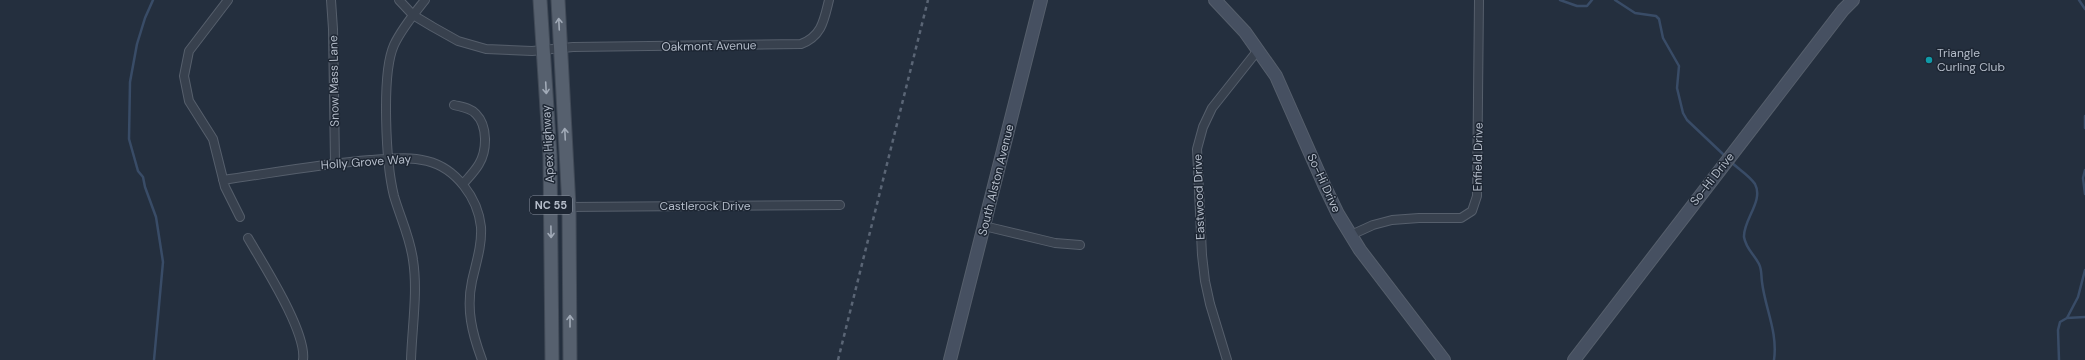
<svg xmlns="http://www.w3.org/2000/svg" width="2085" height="360" viewBox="0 0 2085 360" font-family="'DM Sans',sans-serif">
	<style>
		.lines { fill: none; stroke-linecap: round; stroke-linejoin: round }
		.stream { stroke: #394c67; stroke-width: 2.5 }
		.street-casing { stroke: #565f6c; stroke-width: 10 }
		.secondary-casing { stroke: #565f6c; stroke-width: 14 }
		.primary-casing { stroke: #414a57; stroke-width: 15 }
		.street { stroke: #38414e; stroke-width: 8 }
		.secondary { stroke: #465061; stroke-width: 12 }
		.primary { stroke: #56606e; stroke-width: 13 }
		.rail { stroke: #5a6575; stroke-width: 2.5; stroke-dasharray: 4 4; stroke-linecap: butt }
		.oneway { stroke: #a1aab7 }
		.culture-dot { fill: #0f9aa8; stroke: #1d2633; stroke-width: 1.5 }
		.labels { text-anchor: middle; stroke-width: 3; stroke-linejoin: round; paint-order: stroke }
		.shield { fill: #1d2633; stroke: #878f9c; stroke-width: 1 }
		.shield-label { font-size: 11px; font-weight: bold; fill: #b4bcc9 }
		.street-label { font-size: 12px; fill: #b4bcc9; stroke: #1d2633 }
		.poi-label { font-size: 12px; fill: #b4bcc9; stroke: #1d2633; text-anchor: start }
	</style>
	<rect width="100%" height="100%" fill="#242f3e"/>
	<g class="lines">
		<path class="stream" d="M153 0 145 18 137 44 130 82 129 139 138 171 143 177 145 187 156 217 163 262 154 360
			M1560 0 1577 6H1587L1592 0
			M1615 0 1635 13 1656 16 1659 19 1663 38 1679 66 1677 88 1683 113 1687 120 1725 156
			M2079 0 2085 9
			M2085 116V128
			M1730 161C1737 168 1750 176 1755 184 1764 201 1743 220 1744 237 1746 249 1754 254 1759 264 1762 270 1761 275 1762 282 1765 308 1778 332 1774 360
			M2085 170 2083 178 2085 194
			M2067 318 2078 297 2085 270
			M2059 360 2058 330 2060 322 2067 318 2085 317"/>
		<defs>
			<path id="street" d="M228 0 189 51 184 76 189 101 213 139 225 187 240 217
				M331 0 333 29 335 163
				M399 0 413 15 433 27 458 41 486 49 532 51 573 47 801 44C822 36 824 20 829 0
				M454 105C462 107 471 108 476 114 488 126 487 151 479 164 475 171 469 177 463 184
				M223 180C272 173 321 164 370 160 389 159 408 156 427 161 456 168 478 198 481 227 482 246 476 263 472 281 466 309 472 333 482 360
				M569 207 840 205
				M984 226 1055 243 1080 245
				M1351 235 1373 225 1392 220 1419 218H1461L1472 211 1477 196 1479 0
				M248 238C263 264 307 332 303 360
				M411 360C412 327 418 292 413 260 410 237 400 217 394 196 386 164 381 74 394 45 402 28 414 14 425 0
				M1227 360 1210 304 1205 281 1202 255 1197 149 1203 127 1212 108 1258 50"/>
			<path id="secondary" d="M1215 0 1245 32 1276 76 1325 187 1338 214 1360 250 1444 360
				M950 360 1041 0
				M1574 360 1843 10 1853 0"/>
			<path id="primary" d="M540 0 550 156 552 360
				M558 0 569 207 570 360"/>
		</defs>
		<use href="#street" class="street-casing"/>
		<use href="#secondary" class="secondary-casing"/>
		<use href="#primary" class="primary-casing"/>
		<use href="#street" class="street"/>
		<use href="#secondary" class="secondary"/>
		<use href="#primary" class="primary"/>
		<path class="rail" d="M838 360 928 0"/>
	</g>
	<defs><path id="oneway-shaft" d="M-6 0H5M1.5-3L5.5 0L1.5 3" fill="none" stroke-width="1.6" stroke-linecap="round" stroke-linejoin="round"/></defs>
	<g class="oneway">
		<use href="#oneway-shaft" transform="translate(559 24) rotate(-93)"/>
		<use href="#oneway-shaft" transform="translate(546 88) rotate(87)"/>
		<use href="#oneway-shaft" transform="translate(565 134) rotate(-93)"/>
		<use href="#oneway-shaft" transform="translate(551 232) rotate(89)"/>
		<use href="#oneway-shaft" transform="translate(570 321) rotate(-90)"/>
	</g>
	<circle class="culture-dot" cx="1929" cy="60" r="4"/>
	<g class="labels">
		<rect class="shield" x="530" y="196" width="42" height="18" rx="3"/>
		<g class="shield-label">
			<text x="551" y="209">NC 55</text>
		</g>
		<g class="street-label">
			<text transform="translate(709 46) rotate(-1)" y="4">Oakmont Avenue</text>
			<text transform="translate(334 81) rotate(-91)" y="4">Snow Mass Lane</text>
			<text transform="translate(548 144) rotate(-93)" y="4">Apex Highway</text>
			<text transform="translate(1478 157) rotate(-89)" y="4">Enfield Drive</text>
			<text transform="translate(366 162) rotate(-4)" y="4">Holly Grove Way</text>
			<text transform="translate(1712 179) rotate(-52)" y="4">So-Hi Drive</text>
			<text transform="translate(996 180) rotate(-76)" y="4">South Alston Avenue</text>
			<text transform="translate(1324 183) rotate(65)" y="4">So-Hi Drive</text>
			<text transform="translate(1199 197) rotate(-92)" y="4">Eastwood Drive</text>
			<text x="705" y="210">Castlerock Drive</text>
		</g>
		<g class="poi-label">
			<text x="1937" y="57">Triangle<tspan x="1937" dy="14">Curling Club</tspan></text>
		</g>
	</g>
</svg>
